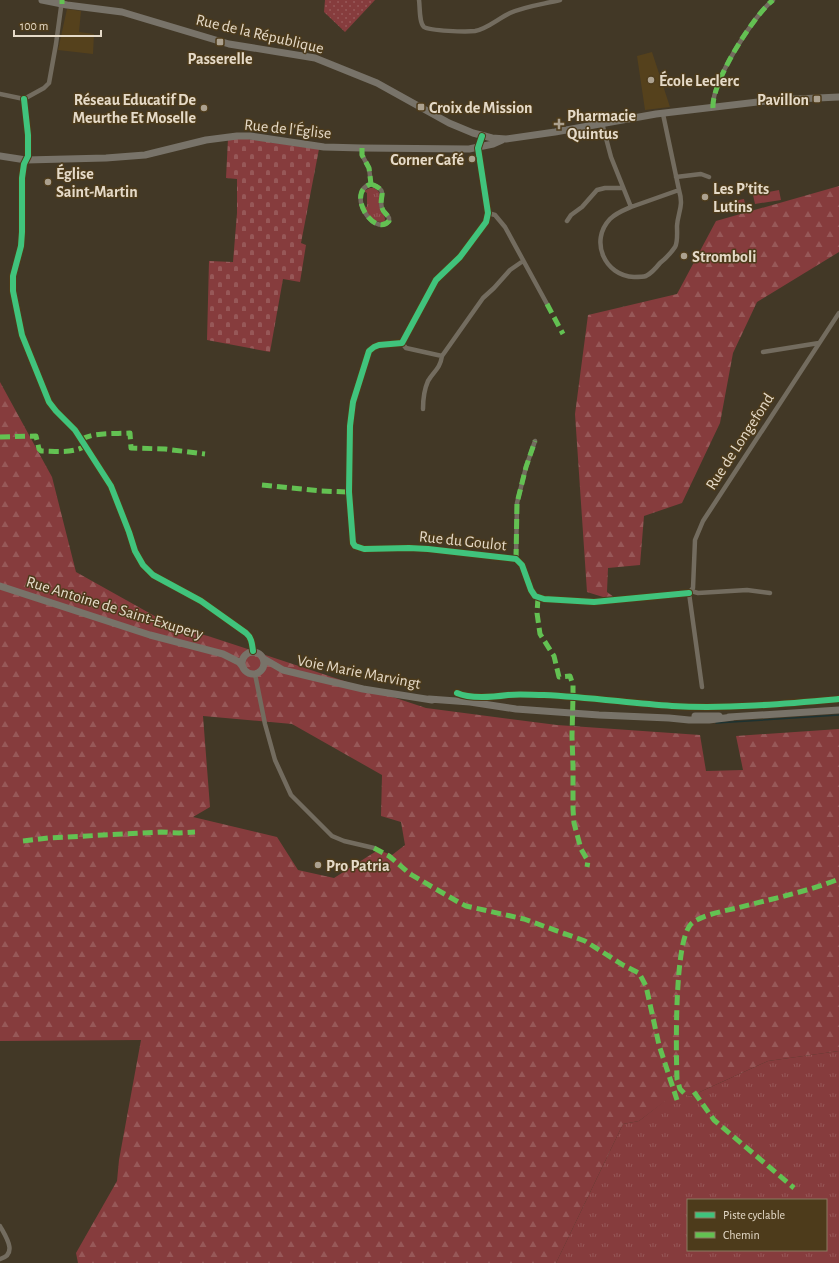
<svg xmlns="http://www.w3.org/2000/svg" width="839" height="1263" viewBox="0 0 839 1263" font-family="'Alegreya Sans',sans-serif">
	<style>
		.built { fill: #55411c }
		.grass { fill: url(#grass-tufts); fill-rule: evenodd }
		.forest { fill: url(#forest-firs); fill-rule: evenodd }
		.cemetery { fill: url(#cemetery-stones) }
		.park { fill: url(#park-dots) }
		.pitch { fill: #863c3d }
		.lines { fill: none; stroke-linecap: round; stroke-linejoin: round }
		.stream { stroke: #1d3231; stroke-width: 1.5 }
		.street { stroke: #736c5f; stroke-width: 4.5 }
		.secondary { stroke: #787369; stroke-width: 7 }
		.quiet { stroke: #63c152; stroke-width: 5; stroke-dasharray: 10 5; stroke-linecap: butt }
		.cycleway-casing { stroke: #4d3b1b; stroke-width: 8 }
		.cycleway { stroke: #40c37c; stroke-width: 6 }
		.poi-dot { fill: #aca18f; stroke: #4d3b1b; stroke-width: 1.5 }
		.labels { text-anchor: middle; stroke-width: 3; stroke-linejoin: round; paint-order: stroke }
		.street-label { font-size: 16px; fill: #e5dac8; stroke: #4d3b1b }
		.poi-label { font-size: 16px; font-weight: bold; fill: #e5dac8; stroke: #4d3b1b; text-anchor: start }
	</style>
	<defs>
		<pattern id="grass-tufts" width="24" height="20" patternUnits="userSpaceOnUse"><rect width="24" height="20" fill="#863c3d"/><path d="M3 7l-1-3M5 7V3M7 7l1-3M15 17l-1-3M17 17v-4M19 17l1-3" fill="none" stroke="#975858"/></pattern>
		<pattern id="forest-firs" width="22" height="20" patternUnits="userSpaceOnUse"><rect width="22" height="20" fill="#863c3d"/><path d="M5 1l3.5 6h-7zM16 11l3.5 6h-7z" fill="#975858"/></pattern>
		<pattern id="cemetery-stones" width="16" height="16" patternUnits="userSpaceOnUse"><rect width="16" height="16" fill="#863c3d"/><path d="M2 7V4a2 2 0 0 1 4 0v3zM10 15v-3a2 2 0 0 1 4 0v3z" fill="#975858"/></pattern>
		<pattern id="park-dots" width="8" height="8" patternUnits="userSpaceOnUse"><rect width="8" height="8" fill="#863c3d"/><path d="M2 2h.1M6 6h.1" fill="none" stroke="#975858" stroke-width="1.8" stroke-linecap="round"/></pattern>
	</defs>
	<rect width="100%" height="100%" fill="#423826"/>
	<path class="built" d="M67 9 81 11 79 32 94 34 93 54 58 50Z
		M652 52 670 107 645 110 637 56Z"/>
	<path class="grass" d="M370 188H374C384 193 378 199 380 208 381 213 385 214 385 220L384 222C374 223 367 215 363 206L367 207V193L364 191Z
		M839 1051V1263H556L623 1124 639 1121 676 1092 691 1096 768 1061ZM688 1200H826V1250H688Z"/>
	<path class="forest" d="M839 186V252L757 302 733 353 720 423 682 503 644 516 640 565 608 568 607 592 622 603 587 592 575 414 588 315 677 294 716 221Z
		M0 382 52 477 76 572 176 628 208 636 426 708 557 725 700 735 706 771 743 770 736 736 839 729V1051L768 1061 691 1096 676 1093 639 1121 623 1124 556 1263H78L76 1253 117 1181 119 1160 141 1040 0 1041ZM203 716 292 724 382 775 381 816 401 822 405 845 392 855 378 850 334 878 298 870 277 837 193 817 210 807Z"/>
	<path class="cemetery" d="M228 139H248L319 149 301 243 306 245 300 282 283 279 270 352 207 340 209 261 233 262 237 213V179L226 178Z"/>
	<path class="park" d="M325 0H375L345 32 324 12Z
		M744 199 746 209 735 211 734 201Z"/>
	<path class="pitch" d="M779 190 781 200 755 204 753 195Z"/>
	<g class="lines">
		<path class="stream" d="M716 723 839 715"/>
		<path class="street" d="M419 0C420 6 419 23 424 27 430 31 466 32 475 31 487 29 499 18 510 13 526 6 544 4 560 0
			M0 94 24 99
			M24 99 28 135V156L24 164 22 178V232L21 246 13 276V291L22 335 49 402 56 411 75 430 111 486 129 532 135 551 143 565 153 575 201 601 246 633C252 638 252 644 253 651
			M24 99 44 88 49 83 56 44 62 0
			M713 108C711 83 753 16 773 0
			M602 123 611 157 631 207 679 190 663 114
			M482 136 478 148 488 213 486 222 460 257 436 280 402 343 379 345 374 347 369 351 353 402 350 426 349 492 353 543 355 546 364 549 409 548 428 549 516 559 522 565 531 590 535 596 544 599 594 602 689 593
			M362 148V155L369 168 371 184
			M676 177 701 174 709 177
			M371 184C390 191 378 196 382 208 383 212 387 214 389 218V221C374 238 345 192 371 184Z
			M631 207C624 210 616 213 610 219 589 241 605 276 634 277 638 277 643 277 646 276 652 273 656 268 660 263 665 259 671 253 675 247 678 242 677 232 677 226 678 211 684 207 679 190
			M488 213 495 215 505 227 547 304
			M567 221 571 215 582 207 597 190 605 188H623
			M402 343 406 348 442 356
			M763 352 819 343
			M423 409C423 400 424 390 428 381 434 371 440 369 442 356L483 298 494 288 510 270 523 261
			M516 559 517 503 526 467 535 441
			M691 591 698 593 747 590 770 593
			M689 593 693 588 695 540 703 521 839 313
			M689 593 702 687
			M255 674 265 724 275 760 291 795 332 836 344 841 374 848
			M0 1226C6 1237 18 1254 0 1259"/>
		<path class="secondary" d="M42 0 67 5 122 12 229 44 315 58 377 83 449 123 473 133 492 138 506 139 555 132 656 114 775 100 839 97
			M0 156 26 160 106 158 145 155 206 140 237 136H250L324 147 362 148 469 149 493 144 502 140
			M0 586 150 635 223 654 239 662 243 667
			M242 663a11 11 0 1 1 22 0a11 11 0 1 1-22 0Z
			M264 659 283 670 316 678 363 689 432 700
			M429 699 470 702 516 709 599 715 669 718 689 720H709L733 717
			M695 716H719
			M729 717 839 710"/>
		<path class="quiet" d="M62 4V0
			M713 108C711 83 753 16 773 0
			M362 148V155L369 168 371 184
			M371 184C390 191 378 196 382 208 383 212 387 214 389 218V221C374 238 345 192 371 184Z
			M547 304 563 334
			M0 437 36 436 39 449 41 451C55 451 75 454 86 445
			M82 439C96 432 115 434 130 433L131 448 165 449 205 454
			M262 485 321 491 349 492
			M516 559 517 503 526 467 535 441
			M538 598 537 613 540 634 554 656 559 677 570 676 573 685V696L572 736 573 766V809L574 823 581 849 588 861 587 867
			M23 841 48 838 161 832 179 833 195 832
			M374 848 389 856 410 874 460 903 466 906 524 919 585 941 623 965 639 973 646 986 659 1045 677 1100
			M694 1092 714 1120 794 1188
			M684 1093 680 1089 677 1079C676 1053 674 941 691 924 701 915 724 911 737 908 771 899 806 892 839 879"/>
		<defs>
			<path id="cycleway" d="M24 99 28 135V156L24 164 22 178V232L21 246 13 276V291L22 335 49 402 56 411 75 430 111 486 129 532 135 551 143 565 153 575 201 601 246 633C252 638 252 644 253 651
				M482 136 478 148 488 213 486 222 460 257 436 280 402 343 379 345 374 347 369 351 353 402 350 426 349 492 353 543 355 546 364 549 409 548 428 549 516 559 522 565 531 590 535 596 544 599 594 602 689 593
				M457 693C470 699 493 697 508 695 519 694 532 695 544 695 588 697 629 703 672 706 728 709 783 704 839 699"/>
		</defs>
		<use href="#cycleway" class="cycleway-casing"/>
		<use href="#cycleway" class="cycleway"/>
	</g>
	<g class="poi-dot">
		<rect x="216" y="38" width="8" height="8" rx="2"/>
		<circle cx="651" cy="80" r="4"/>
		<rect x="813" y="95" width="8" height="8" rx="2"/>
		<rect x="417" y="103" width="8" height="8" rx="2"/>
		<circle cx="204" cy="108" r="4"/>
		<path d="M557 118h4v4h4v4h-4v4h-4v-4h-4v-4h4z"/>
		<circle cx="472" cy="159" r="4"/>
		<circle cx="48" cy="182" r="4"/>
		<circle cx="705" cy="197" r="4"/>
		<circle cx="684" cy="256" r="4"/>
		<circle cx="318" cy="865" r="4"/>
	</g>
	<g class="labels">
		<g class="street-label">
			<text transform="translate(260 33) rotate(13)" y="6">Rue de la République</text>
			<text transform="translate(288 128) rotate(6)" y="6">Rue de l'Église</text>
			<text transform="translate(739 441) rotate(-57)" y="6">Rue de Longefond</text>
			<text transform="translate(463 540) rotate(6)" y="6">Rue du Goulot</text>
			<text transform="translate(115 607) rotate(17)" y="6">Rue Antoine de Saint-Exupery</text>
			<text transform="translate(359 671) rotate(11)" y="6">Voie Marie Marvingt</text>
		</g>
		<g class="poi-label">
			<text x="220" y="64" text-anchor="middle">Passerelle</text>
			<text x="659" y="86">École Leclerc</text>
			<text x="196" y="105" text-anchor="end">Réseau Educatif De<tspan x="196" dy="18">Meurthe Et Moselle</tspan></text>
			<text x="809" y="105" text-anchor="end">Pavillon</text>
			<text x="429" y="113">Croix de Mission</text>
			<text x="567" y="121">Pharmacie<tspan x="567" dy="18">Quintus</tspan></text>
			<text x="464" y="165" text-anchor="end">Corner Café</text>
			<text x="56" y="179">Église<tspan x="56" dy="18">Saint-Martin</tspan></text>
			<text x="713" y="194">Les P’tits<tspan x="713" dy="18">Lutins</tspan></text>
			<text x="692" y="262">Stromboli</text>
			<text x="326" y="871">Pro Patria</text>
		</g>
	</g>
	<rect x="687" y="1199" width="140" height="52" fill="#4d3b1b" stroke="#8a7b60"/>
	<rect x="695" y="1212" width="20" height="6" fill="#40c37c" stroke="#8a7b60"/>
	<text x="723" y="1219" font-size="12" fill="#e5dac8">Piste cyclable</text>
	<rect x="695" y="1232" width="20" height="6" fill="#63c152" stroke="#8a7b60"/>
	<text x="723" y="1239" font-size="12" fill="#e5dac8">Chemin</text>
	<path d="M14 30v6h87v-6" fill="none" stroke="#e5dac8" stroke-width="2"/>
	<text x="20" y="30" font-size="12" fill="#e5dac8" stroke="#4d3b1b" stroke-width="3" paint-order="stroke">100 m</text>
</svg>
